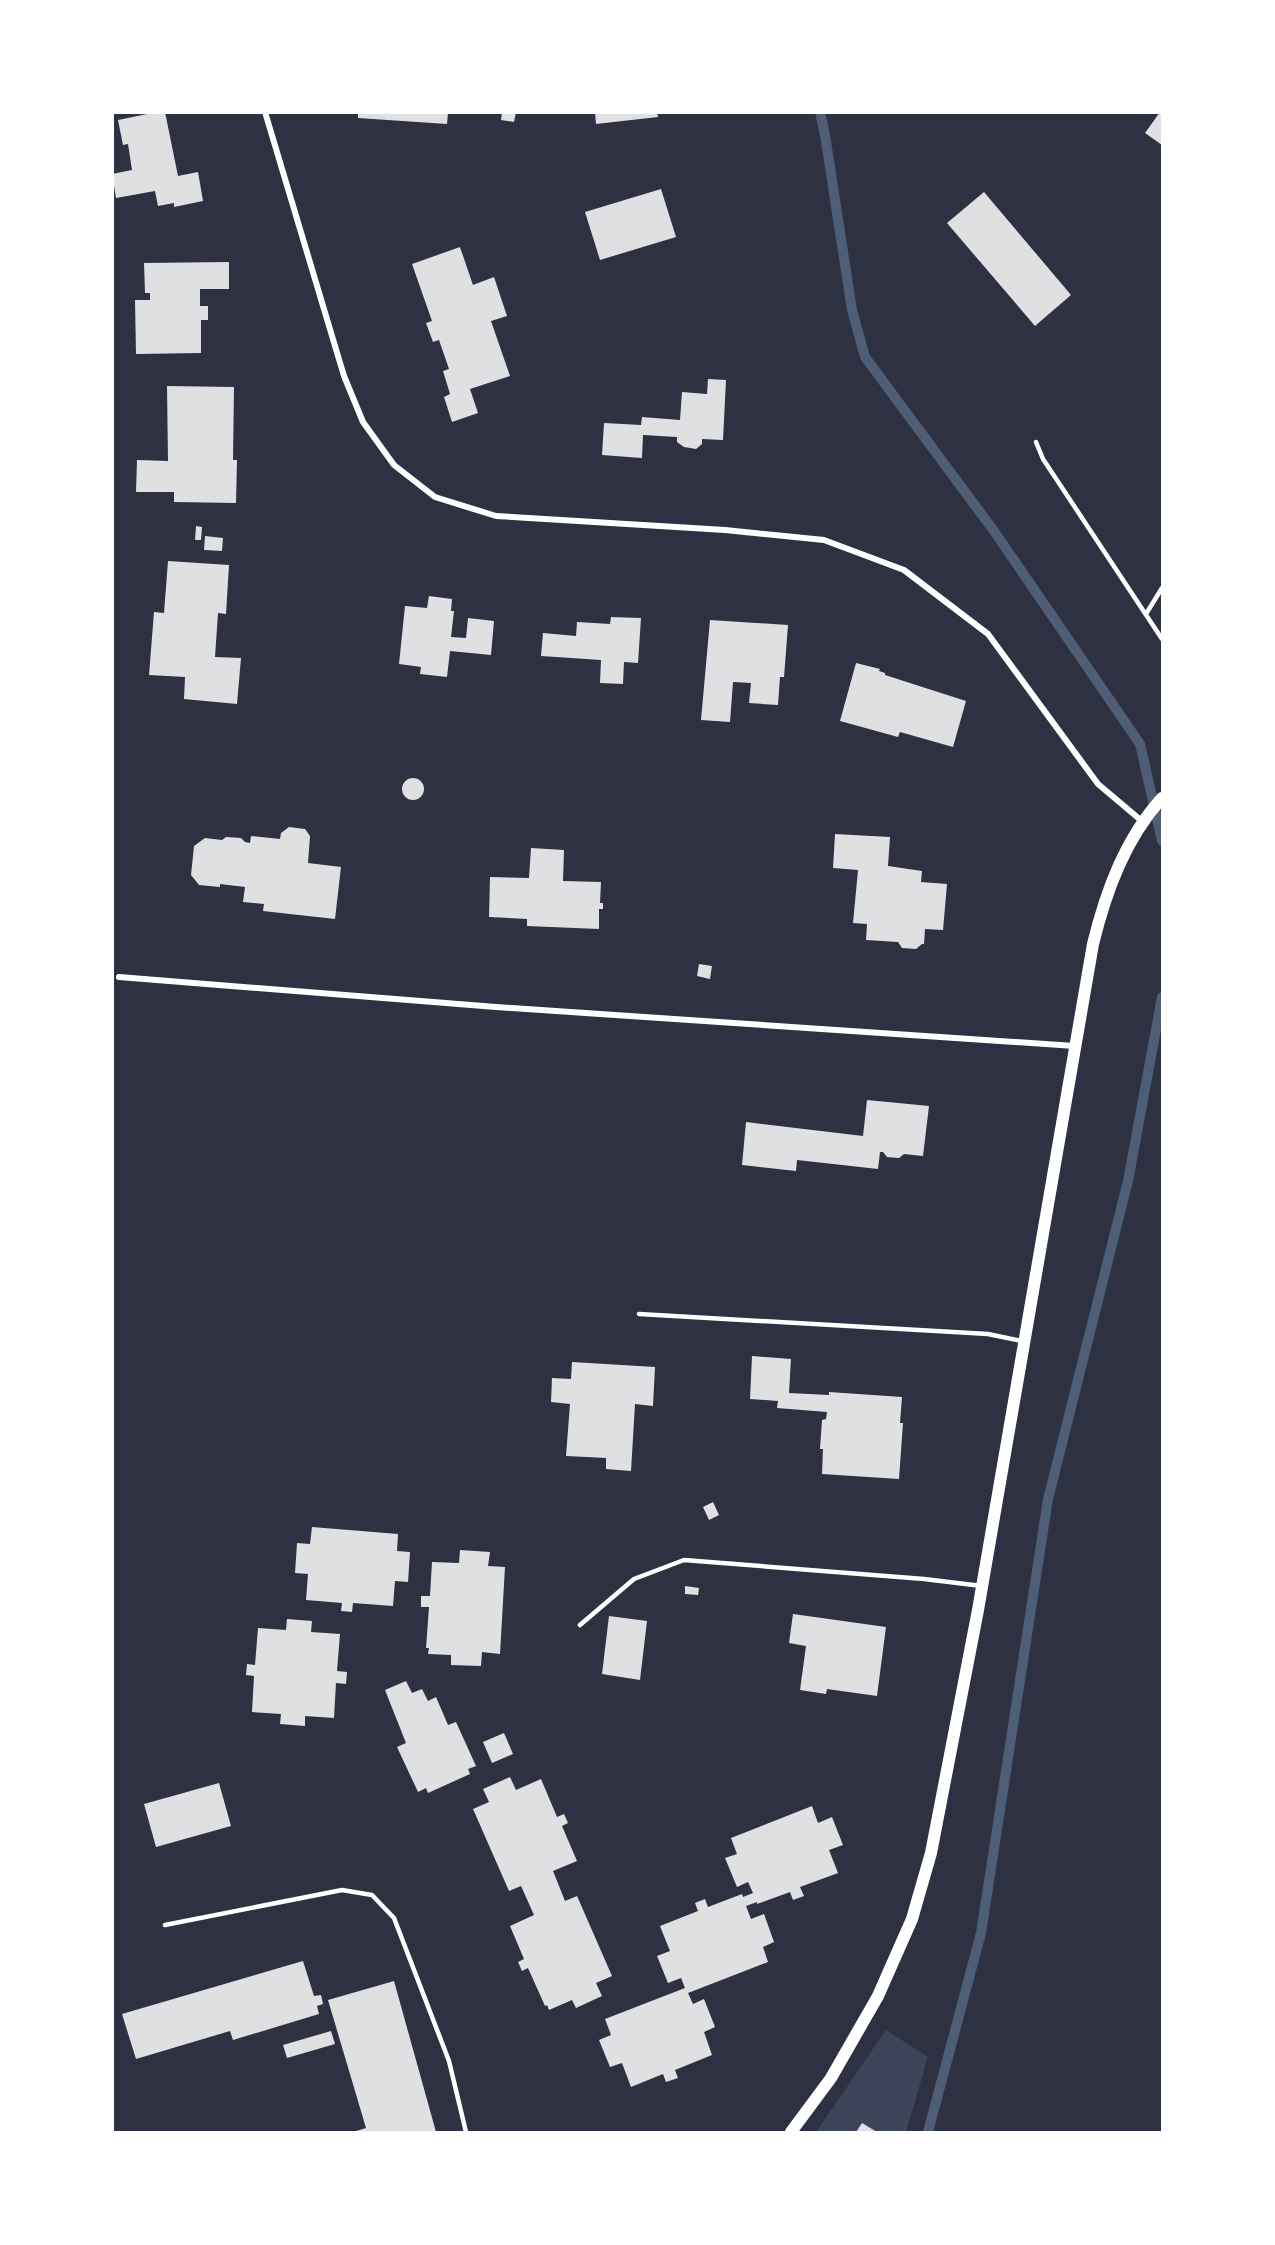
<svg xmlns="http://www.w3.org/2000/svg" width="1275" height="2245" viewBox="0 0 1275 2245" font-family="'Fira Sans',sans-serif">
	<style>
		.green { fill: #3c4559 }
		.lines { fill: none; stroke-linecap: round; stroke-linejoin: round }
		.stream { stroke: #4f5d75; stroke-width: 10 }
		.building { fill: #e0e0e3 }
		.service { stroke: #fff; stroke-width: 4.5 }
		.minor { stroke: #fff; stroke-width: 6 }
		.secondary { stroke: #fff; stroke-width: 12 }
	</style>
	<rect width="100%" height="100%" fill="#2d3142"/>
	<path class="green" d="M886 2030 928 2057 906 2132H816Z"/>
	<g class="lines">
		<path class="stream" d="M820 112 825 135 852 310 865 357 994 531 1140 744 1162 841
			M928 2132 981 1933 1048 1499 1128 1181 1162 997"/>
	</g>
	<path class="building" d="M157 112H165L178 176 198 172 203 201 174 207V203L158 206 155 191 116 198 112 174 132 170 128 144 123 145 118 120Z
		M358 112H448L447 124 358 118Z
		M502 112H516L514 122 501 120Z
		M595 112H657L658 117 596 124Z
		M1160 112H1162V145L1145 133Z
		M661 189 676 237 600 260 585 212Z
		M984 192 1071 295 1035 326 947 223Z
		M460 247 473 285 494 277 507 316 491 321 510 376 470 389 478 413 452 422 444 397 450 394 443 371 449 369 439 340 433 342 426 323 432 321 412 264Z
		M229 262V289H200V306H208V320H201V353L136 354 135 300H150V293H145L144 263Z
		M708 379 726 380 723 440 702 439V444L696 449 684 447 677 442V437L643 435 642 458 602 455 604 423 641 425 642 417 680 420 682 392 707 394Z
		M167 386 234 387 233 460H237L236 503 174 502V492H136L137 460 168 461Z
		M196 526 202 527 201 540H195Z
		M205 536 223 538 222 551 204 550Z
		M168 561 229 565 226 614 218 613 215 657 241 658 237 704 184 699 185 677 149 675 154 612 164 613Z
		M429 596 452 599 451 611H454L451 637 466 638 468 618 494 621 491 655 450 651 447 677 420 674 421 667 399 664 405 606 427 608Z
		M611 617 641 618 638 663 624 662 623 684 600 683 601 660 541 656 543 633 576 636 577 622 610 624Z
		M710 620 788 625 784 677H780L778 705 749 703 751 683 733 682 730 722 701 720Z
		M856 663 880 669 879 671 885 673V675L966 701 953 747 900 732 898 737 840 721Z
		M402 789a11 11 0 1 1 22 0a11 11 0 1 1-22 0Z
		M289 827 305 829 310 836 308 863 341 867 335 919 263 911 264 904 243 902 245 887 220 884V887L199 885 191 875 194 846 205 838 222 840 226 837 241 838 245 842 250 843 251 836 280 839 281 833Z
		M835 834 890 837 888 866 922 871 921 882 947 884 943 930 925 929 924 944H922L916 949 902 948 898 942 866 940 867 924 853 923 858 870 833 868Z
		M531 848 564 850 563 881 601 882 600 903H603V909H599V929L527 926V919L489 917 490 877 529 878Z
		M699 964 712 966 710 979 697 976Z
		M867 1100 929 1106 923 1156 904 1154 899 1158 887 1157 883 1152H880L878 1169 797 1160 796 1171 742 1165 746 1122 863 1136Z
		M752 1356 791 1359 789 1393 829 1395V1392L902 1397 900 1423H903L899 1479 822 1474 823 1449H820L822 1420 826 1419 827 1412 777 1408 778 1401 750 1399Z
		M572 1362 655 1367 653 1406 635 1404 631 1471 606 1469V1458L566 1456 570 1404 551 1402 552 1378 571 1379Z
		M713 1502 719 1515 709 1520 703 1507Z
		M312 1527 398 1534 397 1551 410 1552 408 1582 395 1581 393 1606 353 1603 352 1612 341 1611 342 1603 306 1600 308 1574 295 1573 297 1543 310 1544Z
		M460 1550 490 1552 488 1566 505 1567 500 1654 482 1652 481 1666 451 1665V1655L428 1654 429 1648H426L429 1607H421V1596H430L432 1562 459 1563Z
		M685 1586 699 1588 698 1595 685 1594Z
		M793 1614 886 1627 877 1696 827 1689 826 1694 800 1690 806 1646 789 1643Z
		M609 1616 647 1621 640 1680 602 1674Z
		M287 1619 312 1621 311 1632 340 1634 337 1671 347 1672 346 1684 336 1683 334 1718 305 1716V1726L280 1724 281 1714 252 1712 254 1676 246 1675 247 1664 255 1665 258 1628 286 1630Z
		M406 1681 412 1693 422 1689 428 1701 436 1697 448 1725 456 1722 476 1766 468 1769 470 1774 428 1793 426 1788 418 1792 397 1747 406 1743 385 1690Z
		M504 1733 513 1754 492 1763 483 1742Z
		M510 1777 516 1790 541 1779 557 1817 564 1814 568 1823 562 1826 577 1861 553 1871 565 1901 577 1896 612 1976 596 1983 602 1996 576 2008 572 2000 549 2010 547 2005 545 2006 528 1968 522 1971 518 1962 524 1959 510 1926 534 1915 521 1886 509 1891 473 1809 489 1802 483 1789Z
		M219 1783 231 1826 156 1847 144 1804Z
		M812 1806 818 1823 832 1817 843 1845 829 1850 838 1873 800 1887 804 1896 793 1900 790 1892 757 1904V1902L746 1906 751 1919 764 1914 774 1942 763 1947 768 1962 688 1993 693 2004 704 1999 715 2027 704 2032 712 2055 675 2070 678 2078 666 2082 663 2074 631 2087 622 2063 610 2067 599 2040 611 2035 605 2019 685 1988 681 1978 668 1983 657 1956 670 1951 660 1926 698 1911 695 1903 705 1899 708 1907 742 1894 743 1897 753 1893 748 1882 737 1887 725 1858 737 1854 731 1838Z
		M303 1961 314 1996 321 1995 323 2004 317 2006 319 2014 233 2040 230 2031 136 2059 122 2014Z
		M394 1981 436 2132H353L366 2128 328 2000Z
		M331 2031 335 2044 287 2058 283 2045Z
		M862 2123 877 2132H856Z"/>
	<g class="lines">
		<path class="service" d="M1036 442 1043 459 1162 639
			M1146 614 1162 588
			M639 1314 988 1334 1022 1341
			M580 1625 634 1579 684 1560 924 1579 982 1586
			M165 1925 342 1890 372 1895 394 1918 449 2061 466 2132"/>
		<path class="minor" d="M265 112 344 376 363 422 394 465 435 497 496 516 725 530 824 540 904 570 988 634 1098 784 1143 822
			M119 977 496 1007 1075 1046"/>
		<path class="secondary" d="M791 2132 831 2078 878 1996 912 1919 931 1853 978 1610 1093 944C1106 891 1125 839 1162 798"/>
	</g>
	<rect width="1275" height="2245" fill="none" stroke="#ffffff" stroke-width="228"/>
</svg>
